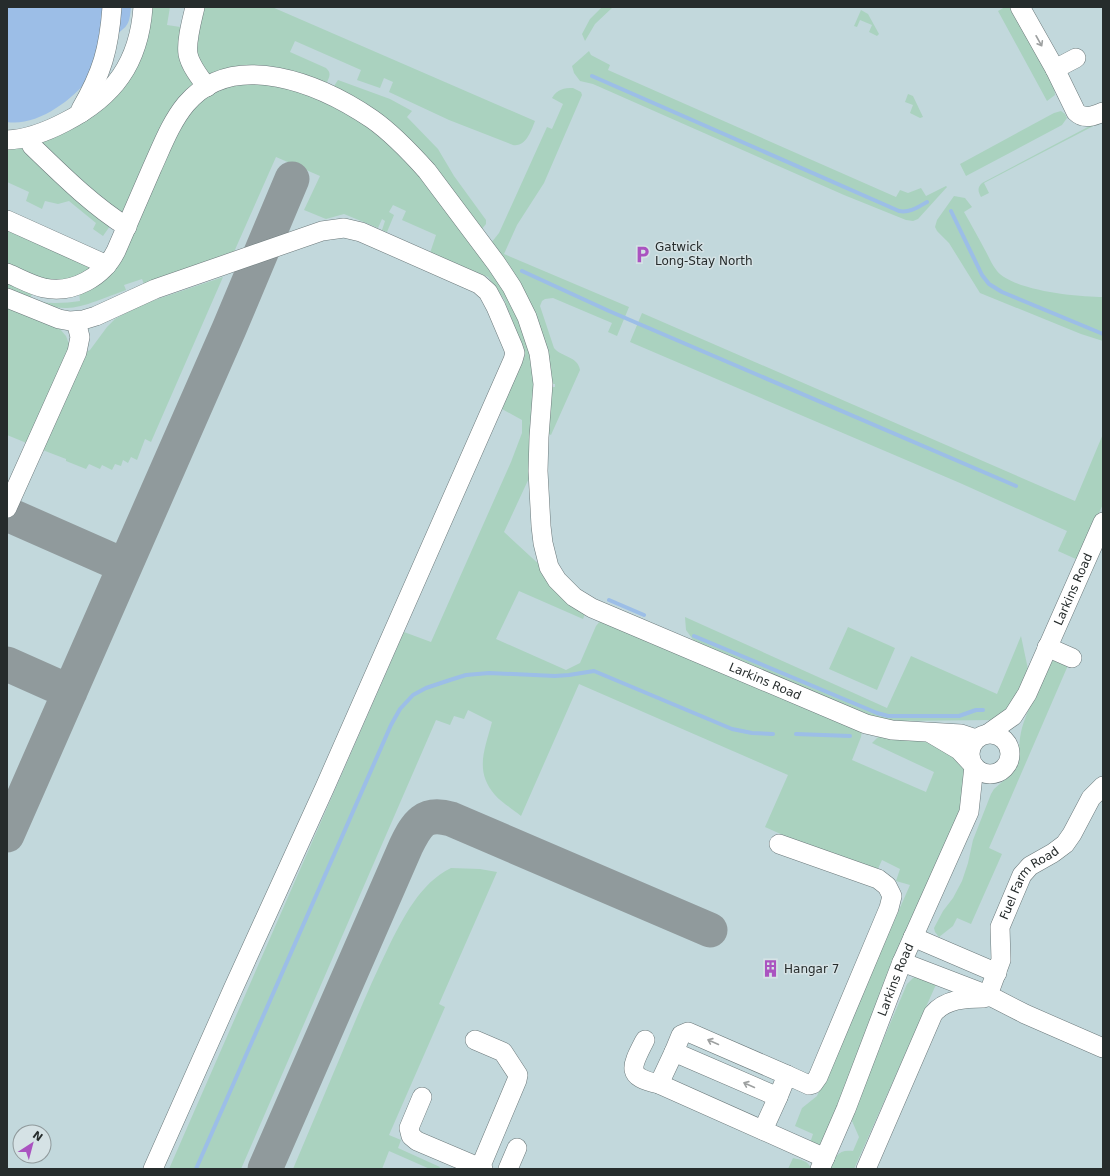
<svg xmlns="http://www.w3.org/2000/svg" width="1110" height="1176" viewBox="0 0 1110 1176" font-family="'DejaVu Sans',sans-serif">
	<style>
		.built { fill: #c2d8dc; fill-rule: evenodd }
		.green { fill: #aad2bf }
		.water { fill: #9cbee7 }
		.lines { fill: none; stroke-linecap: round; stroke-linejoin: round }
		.stream { stroke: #9cbee7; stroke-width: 4 }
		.taxiway { stroke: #909a9c; stroke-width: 35 }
		.minor-casing { stroke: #6c797b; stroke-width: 20 }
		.minor { stroke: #fff; stroke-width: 19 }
		.oneway { stroke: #9da0a0 }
		.labels { text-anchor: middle; stroke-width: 3; stroke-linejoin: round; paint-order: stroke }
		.poi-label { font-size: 12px; fill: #262c2c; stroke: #d5e2e5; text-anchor: start }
		.street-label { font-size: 12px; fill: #262c2c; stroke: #d5e2e5 }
	</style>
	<rect width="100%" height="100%" fill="#d5e2e5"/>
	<path class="built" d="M7 7H1103V1169H7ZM20 1132H44V1156H20Z"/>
	<path class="green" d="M146 7H170L167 25 187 28 194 85 123 217 45 155 41 138 101 104Z
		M200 7H272L535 121C531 131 526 147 513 145L449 120 389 92 393 82 384 78 380 88 357 80 361 70 295 41 290 52 326 68C333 74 328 79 325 86 301 76 276 62 250 66 236 68 221 73 207 76L191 42Z
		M602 7H613L595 24 585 41 582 34 590 19Z
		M1005 7H1011L1054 87 1055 95 1047 101 998 11Z
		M861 10 868 14 879 34 877 36 869 32 872 25 860 20 857 27 854 26Z
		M589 51 591 55 610 65 608 70 896 197 900 190 908 193 921 188 926 196 946 186 947 187 918 219 913 221 906 220 844 195 593 84 580 81 574 73 572 66Z
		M338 80 390 99 412 111 407 117 438 149 454 176 486 220V224L481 230 332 89Z
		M241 82 293 86 379 131 446 205 523 319 536 378 530 476 504 532 543 568 585 614 583 619 519 591 496 639 566 670 580 663 596 626 601 620 648 638 647 642 651 644 652 640 762 690 862 731 861 737 852 760 926 792 934 772 872 743 878 737C899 739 925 736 942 748 951 754 958 762 966 769L968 790 825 1141 820 1145 810 1143 813 1134 795 1126 802 1108 817 1096 910 885 896 881 900 869 882 860 876 873 787 840 785 836 765 827 788 775 579 684 521 816C513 809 502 803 495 795 474 771 485 749 492 722L468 710 464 719 454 716 450 725 436 720 241 1169H169L404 632 431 642 511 462 522 433V420L502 409 525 355 504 299 488 277 430 253 436 235 402 220 406 211 393 205 389 212 394 215 387 232 382 230 385 221 382 219 378 228 344 214 326 219 304 210 320 176 276 157 234 252H232L144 284 142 279 124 285 126 290C109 296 83 308 67 308 48 309 25 298 7 293V281L33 291 30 299C45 305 65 303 80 301L79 292 82 291 174 134 203 97Z
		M573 88 581 92 582 95 544 183 517 225 504 254 629 307 617 336 608 332 612 323 553 298 545 299 542 301 540 306 554 348C561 357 578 356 580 370L551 435 547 433 551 387H555V384H551L546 345 538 321 532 306 491 243 499 233 547 127 552 129 563 104 552 98C557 89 564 88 573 88Z
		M908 94 913 96 923 117 920 118 910 113 913 105 905 102Z
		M1061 111 1065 114 1067 118 1062 125 966 176 960 164 1054 113Z
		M1103 119V121L984 183 989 193 981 197C978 191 977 188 982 183Z
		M17 143 110 226 103 236 93 229 96 223 69 201 58 204 45 201 42 209 26 201 29 192 7 182V149Z
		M954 196 965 198 972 207 964 212C971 224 978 237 985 250 989 257 992 265 997 271 1014 291 1078 297 1103 297V341L1081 334 980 293 949 243 937 231 935 227 937 220Z
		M7 229 94 267C89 270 85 274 80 276 55 288 30 274 7 265Z
		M223 277 151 442 145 439 137 460 131 457 128 463 123 460 121 466 115 464 112 470 102 465 100 469 89 464 86 469 66 461V459L40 449 82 354 90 350 107 327 115 319 126 313 143 304Z
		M7 304 59 328 66 336 71 349 29 444 7 435Z
		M642 313 1075 501 1103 434V504L1078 560 1058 551 1067 531 960 483 630 342Z
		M685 617 887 708 911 656 997 694 1021 636 1029 674 1018 698 995 720 893 721 874 717 694 641 686 630Z
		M848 627 895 648 877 690 829 669Z
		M1055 659 1069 663 989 848 1002 854 971 924 957 918 953 926 939 937 935 932 934 928 943 911 953 898 962 881 968 863 973 840 991 794 994 789 1010 775 1018 762C1019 751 1019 739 1022 728 1026 715 1044 666 1055 659Z
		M451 868 480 869 497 872 439 1004 445 1007 389 1135 401 1140 398 1148 440 1167 439 1169H430L389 1151 382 1169H293C310 1129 327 1088 344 1048 358 1014 372 981 388 948 403 918 420 883 451 868Z
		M917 976 938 980 854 1169H829C835 1157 838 1149 853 1151L859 1137 852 1121V1113L907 984 913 978Z
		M793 1158C801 1160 808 1160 811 1169H788Z"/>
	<path class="water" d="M7 7H131C130 15 130 24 123 29 120 32 117 33 114 37 106 51 98 67 88 79 72 101 35 127 7 122Z"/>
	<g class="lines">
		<path class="stream" d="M592 76 899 211C910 213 918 207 927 202
			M951 211 982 275 989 284 1002 292 1103 334
			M522 271 609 311 1016 486
			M609 600 644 615
			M694 636 877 713 888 716H959L976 710H983
			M796 734 850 736
			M196 1169 391 725 400 709 413 695 426 688 450 680 466 675 489 673 555 676 569 675 594 671 732 729 752 733 773 734"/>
		<path class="taxiway" d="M7 514 125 566
			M7 664 70 692
			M7 835 229 329 292 179
			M265 1169 406 846C417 824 424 811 451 819L710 930"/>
		<defs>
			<g id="minor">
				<path d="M195 7C192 20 186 41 188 54 190 65 200 78 207 87"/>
				<path d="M1020 7 1055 69 1076 112C1084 120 1094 116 1103 112"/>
				<path d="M1055 69 1076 58"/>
				<path d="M81 113V109C102 73 109 49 112 7"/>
				<path d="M28 138 32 146C62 175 92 205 127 227"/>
				<path d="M7 140C28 139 46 132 65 122 114 97 139 63 143 7"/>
				<path d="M7 220 107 265"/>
				<path id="s1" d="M7 273C19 278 31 285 44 288 73 294 103 277 116 251 128 223 140 196 152 168 162 146 171 122 186 104 234 47 322 85 372 119 392 133 410 152 427 171L496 263 512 287 527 317 539 353 543 384 539 437 538 471 541 526 543 543 549 567 557 580 574 597 592 608 866 724 892 730 961 734 976 739"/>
				<path d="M7 298 59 319 70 321 83 320 96 316 155 289 322 231 344 228 361 232 479 284 488 292 496 307 513 347 515 353 513 360 325 787 233 989 153 1169"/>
				<path d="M7 508 77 352 80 337 76 321"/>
				<path d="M1047 647 1072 658"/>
				<path id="s2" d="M989 733 1013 716 1027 694 1103 522"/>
				<circle cx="990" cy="754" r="20"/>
				<path d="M913 937 997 973"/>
				<path d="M902 962 988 995 1025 1014 1103 1048"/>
				<path id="s3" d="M988 995 1001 960 1000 927 1022 875 1030 866 1053 853 1065 844 1072 834 1091 798 1103 786"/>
				<path d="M475 1040 503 1052 518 1075 517 1080 480 1168"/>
				<path d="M645 1040C631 1067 625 1077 659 1084L825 1158"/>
				<path d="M674 1052 681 1035 688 1032 787 1075"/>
				<path d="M659 1084 674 1052 778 1097 763 1130"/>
				<path d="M422 1097 409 1128 411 1136 417 1141 483 1169"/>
				<path d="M778 1097 787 1075 809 1085 813 1084 818 1077 889 908 892 896 887 886 878 879 779 844"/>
				<path d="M508 1169 517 1148"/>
				<path id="s4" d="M820 1169 846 1109 902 962 969 812 974 766 959 750 932 734"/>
				<path d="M866 1169 933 1014C945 999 966 998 983 998L987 997 988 995"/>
			</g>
		</defs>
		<use href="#minor" class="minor-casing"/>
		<use href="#minor" class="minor"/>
	</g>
	<defs><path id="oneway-shaft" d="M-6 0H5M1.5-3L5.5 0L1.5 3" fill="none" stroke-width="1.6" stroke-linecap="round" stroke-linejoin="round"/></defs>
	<g class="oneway">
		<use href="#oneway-shaft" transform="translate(1039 41) rotate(61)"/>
		<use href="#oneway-shaft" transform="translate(713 1042) rotate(-156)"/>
		<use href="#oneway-shaft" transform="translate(749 1085) rotate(-156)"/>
	</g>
	<defs>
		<symbol id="parking-bare" viewBox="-9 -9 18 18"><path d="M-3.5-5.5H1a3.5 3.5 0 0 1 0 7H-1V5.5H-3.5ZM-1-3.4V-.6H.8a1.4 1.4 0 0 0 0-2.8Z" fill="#aa53c0" stroke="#d5e2e5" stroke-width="2.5" paint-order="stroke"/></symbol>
		<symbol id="building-bare" viewBox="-9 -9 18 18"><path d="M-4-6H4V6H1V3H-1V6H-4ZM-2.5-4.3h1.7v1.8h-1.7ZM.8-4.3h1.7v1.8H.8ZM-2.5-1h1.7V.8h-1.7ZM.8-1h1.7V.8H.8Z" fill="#aa53c0" stroke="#d5e2e5" stroke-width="2.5" paint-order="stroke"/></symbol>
	</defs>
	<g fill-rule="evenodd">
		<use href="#parking-bare" x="630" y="242" width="25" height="25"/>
		<use href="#building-bare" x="758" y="956" width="25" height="25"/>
	</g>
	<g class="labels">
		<g class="poi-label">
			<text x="655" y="251">Gatwick<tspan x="655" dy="14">Long-Stay North</tspan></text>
			<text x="784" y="973">Hangar 7</text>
		</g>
		<g class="street-label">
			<text dy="4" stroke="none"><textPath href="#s2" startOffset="170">Larkins Road</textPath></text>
			<text dy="4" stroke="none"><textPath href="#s1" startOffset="1249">Larkins Road</textPath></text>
			<text dy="4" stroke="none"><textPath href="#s3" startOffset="125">Fuel Farm Road</textPath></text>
			<text dy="4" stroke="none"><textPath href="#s4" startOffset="204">Larkins Road</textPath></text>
		</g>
	</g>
	<rect width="1110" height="1176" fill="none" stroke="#262c2c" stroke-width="16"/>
	<g transform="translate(32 1144) rotate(36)"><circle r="19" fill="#d5e2e5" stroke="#8f999b"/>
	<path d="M0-3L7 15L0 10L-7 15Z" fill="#aa53c0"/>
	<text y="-6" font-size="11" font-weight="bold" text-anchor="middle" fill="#262c2c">N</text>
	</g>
</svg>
